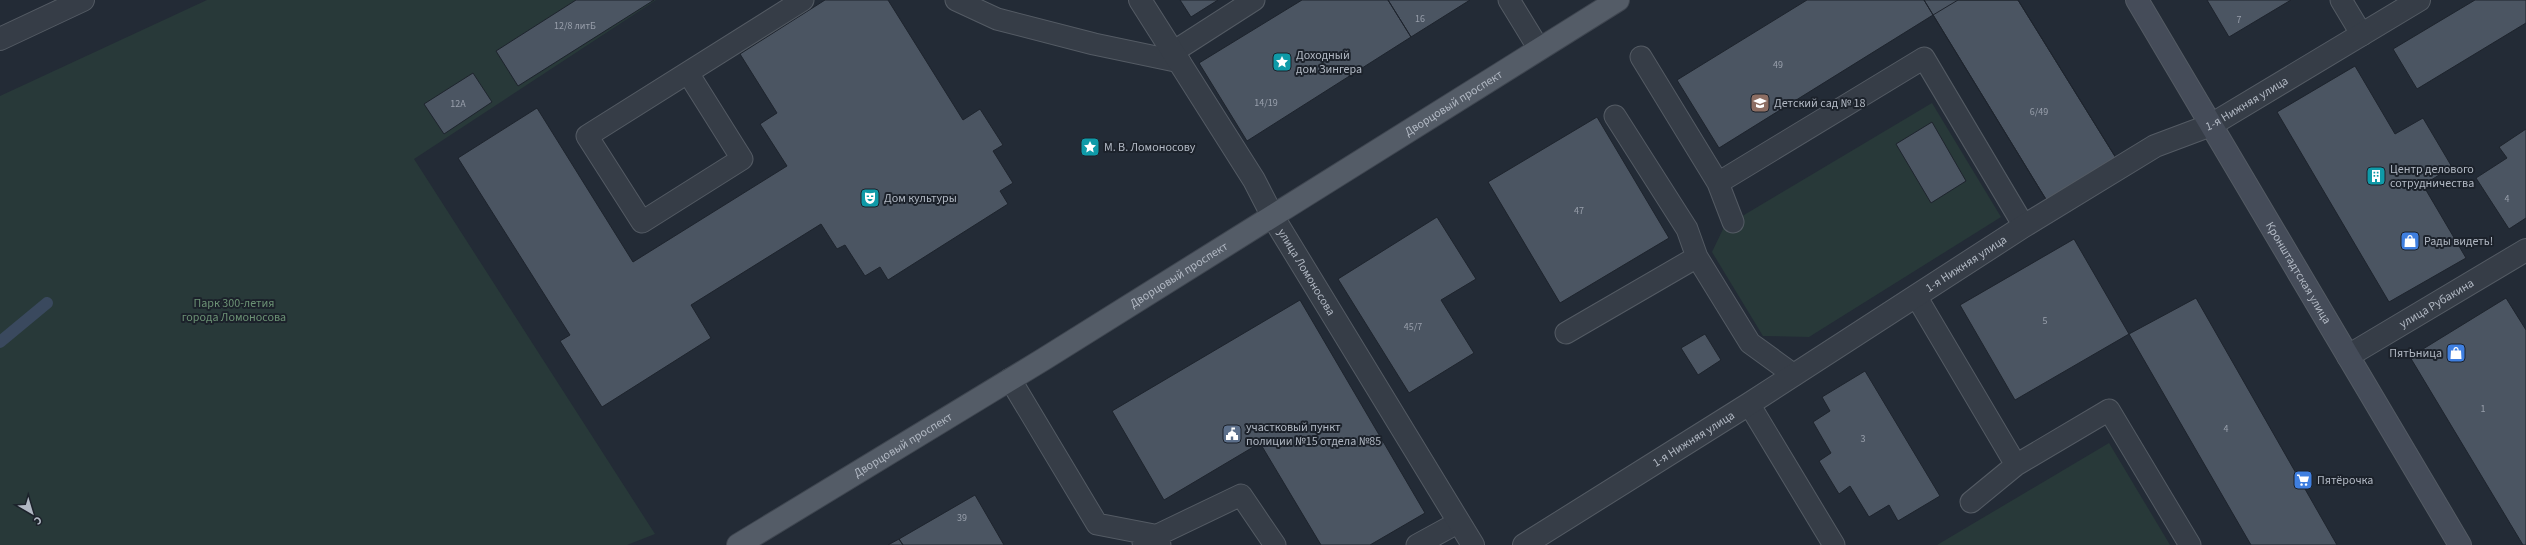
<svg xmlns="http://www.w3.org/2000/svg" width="2526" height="545" viewBox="0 0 2526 545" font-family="'Source Sans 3',sans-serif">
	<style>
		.green { fill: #283939; fill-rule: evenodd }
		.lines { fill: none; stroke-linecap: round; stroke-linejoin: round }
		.stream { stroke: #3a495e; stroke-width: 12 }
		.building { fill: #4b5562; stroke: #1e242d }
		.lane-casing { stroke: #545b64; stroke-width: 23 }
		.street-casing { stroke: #545b64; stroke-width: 24 }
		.secondary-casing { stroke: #545b64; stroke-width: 24 }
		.primary-casing { stroke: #3f4650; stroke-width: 24 }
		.lane { stroke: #363d47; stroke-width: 21 }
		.street { stroke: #363d47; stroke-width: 22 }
		.secondary { stroke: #454c59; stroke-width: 22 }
		.primary { stroke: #545c67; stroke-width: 22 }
		.labels { text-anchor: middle; stroke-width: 4; stroke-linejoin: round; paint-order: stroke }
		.number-label { font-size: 10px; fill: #989fab }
		.poi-label { font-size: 12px; fill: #b1b8c3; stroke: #1c222b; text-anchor: start }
		.street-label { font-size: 12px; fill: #b1b8c3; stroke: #1c222b }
		.park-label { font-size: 12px; fill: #6b9174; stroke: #1c222b }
	</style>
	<rect width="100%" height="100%" fill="#232b36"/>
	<path class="green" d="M207 0H656L414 159 655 534 627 545H0V96Z
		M1932 103 2001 217 1809 337 1763 336 1712 252 1724 227ZM1931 123 1966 181 1931 202 1896 144Z
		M2109 443 2170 545H1937Z"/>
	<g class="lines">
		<path class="stream" d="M0 342 47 303"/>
	</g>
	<path class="building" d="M576 0H654L518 86 496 51Z
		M825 0H888L963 120 980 109 1003 145 993 151 1013 183 1000 191 1008 204 888 280 880 267 865 276 845 245 837 249 821 224 691 305 711 338 602 407 560 341 570 335 458 158 537 108 633 262 787 166 760 124 777 113 740 54Z
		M1180 0H1218L1191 17Z
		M1302 0H1388L1411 37 1247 141 1199 63Z
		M1388 0H1470L1411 37Z
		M1807 0H1924L1933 15 1719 148 1677 80Z
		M1924 0H2018L2116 158 2047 201Z
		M1958 0H2018L2116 158 2047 201 1933 15Z
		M2207 0H2291L2229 37Z
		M2475 0H2526V23L2417 89 2393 49Z
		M2355 66 2395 134 2423 118 2452 167 2423 185 2466 258 2389 302 2277 112Z
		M473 73 492 102 444 134 424 104Z
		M1597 117 1669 238 1560 303 1488 182Z
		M1932 122 1966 181 1931 203 1896 144Z
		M2526 129V218L2509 229 2476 178 2507 158 2499 147Z
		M1437 217 1476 279 1441 300 1474 353 1409 393 1338 279Z
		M2074 239 2129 334 2015 400 1960 305Z
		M2196 298 2337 545H2251L2129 334Z
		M2506 298 2526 330V545H2523L2410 357Z
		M1300 300 1425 513 1370 545H1321L1260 443 1164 500 1112 411Z
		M1705 334 1721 360 1698 375 1681 348Z
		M1865 371 1940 496 1898 521 1889 505 1869 517 1850 486 1839 494 1819 461 1831 453 1813 422 1830 411 1822 397Z
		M975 495 1004 545H903L899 539Z
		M899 539 903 545H888Z"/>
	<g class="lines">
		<defs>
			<path id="lane" d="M956 0 997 19 1094 44 1180 62
				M1509 0 1539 49
				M2341 0 2362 35
				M1173 52 1254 0
				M1641 57 1718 183 1924 58 2024 226
				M688 73 742 159 642 222 587 136 803 0
				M1615 116 1687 229 1697 257 1750 343 1794 375
				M1718 183 1733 222
				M1916 296 2016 465
				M1566 333 1697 257
				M1010 379 1097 524 1154 535 1160 545
				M1749 404 1834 545
				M1971 502 2016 465 2109 410 2190 545
				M1143 542 1241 495 1275 545
				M1417 545 1459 522"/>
			<g id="street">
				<path id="s1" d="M1140 0 1254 180 1273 217 1473 545"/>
				<path d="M0 39 83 0"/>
				<path id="s2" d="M2348 356 2526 250"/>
				<path id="s3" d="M1524 545 1749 404 2024 226 2155 146 2211 125 2419 0"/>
			</g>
			<g id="secondary">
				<path id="s4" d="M2137 0 2460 545"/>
			</g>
			<g id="primary">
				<path id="s5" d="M738 545 1044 359 1618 0"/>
			</g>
		</defs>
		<use href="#lane" class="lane-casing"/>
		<use href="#street" class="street-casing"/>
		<use href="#secondary" class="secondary-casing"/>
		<use href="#primary" class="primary-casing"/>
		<use href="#lane" class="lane"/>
		<use href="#street" class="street"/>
		<use href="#secondary" class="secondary"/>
		<use href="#primary" class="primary"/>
	</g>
	<defs>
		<symbol id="sight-square" viewBox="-11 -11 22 22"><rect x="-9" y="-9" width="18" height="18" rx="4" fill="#0f9aa8" stroke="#1c222b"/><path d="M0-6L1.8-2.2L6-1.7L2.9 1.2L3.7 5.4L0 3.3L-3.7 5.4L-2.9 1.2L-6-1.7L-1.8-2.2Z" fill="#fff"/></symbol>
		<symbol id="school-square" viewBox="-11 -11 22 22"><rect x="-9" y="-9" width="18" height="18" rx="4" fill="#8d6e63" stroke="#1c222b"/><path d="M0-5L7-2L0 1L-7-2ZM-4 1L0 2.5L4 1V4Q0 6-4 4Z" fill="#fff"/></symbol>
		<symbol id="building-square" viewBox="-11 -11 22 22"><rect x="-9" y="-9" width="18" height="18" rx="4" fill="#0f9aa8" stroke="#1c222b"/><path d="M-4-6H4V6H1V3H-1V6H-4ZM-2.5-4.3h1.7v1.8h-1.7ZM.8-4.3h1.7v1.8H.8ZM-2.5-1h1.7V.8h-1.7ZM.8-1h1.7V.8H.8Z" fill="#fff"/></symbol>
		<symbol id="theatre-square" viewBox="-11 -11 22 22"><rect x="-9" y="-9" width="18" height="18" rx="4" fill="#0f9aa8" stroke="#1c222b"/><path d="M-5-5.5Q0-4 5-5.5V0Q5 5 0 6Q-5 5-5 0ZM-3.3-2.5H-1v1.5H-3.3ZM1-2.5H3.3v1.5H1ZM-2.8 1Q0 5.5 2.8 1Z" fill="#fff"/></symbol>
		<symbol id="shop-square" viewBox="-11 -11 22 22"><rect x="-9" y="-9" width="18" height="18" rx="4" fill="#3f7fe0" stroke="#1c222b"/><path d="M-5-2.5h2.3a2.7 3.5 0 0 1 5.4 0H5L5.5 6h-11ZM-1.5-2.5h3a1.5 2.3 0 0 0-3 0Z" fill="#fff"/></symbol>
		<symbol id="civic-square" viewBox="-11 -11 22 22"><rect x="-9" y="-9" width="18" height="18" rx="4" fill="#5c6f8a" stroke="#1c222b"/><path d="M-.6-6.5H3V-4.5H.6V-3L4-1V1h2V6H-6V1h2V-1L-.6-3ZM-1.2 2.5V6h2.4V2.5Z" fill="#fff"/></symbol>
		<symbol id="supermarket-square" viewBox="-11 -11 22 22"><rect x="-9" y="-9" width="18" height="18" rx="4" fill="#3f7fe0" stroke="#1c222b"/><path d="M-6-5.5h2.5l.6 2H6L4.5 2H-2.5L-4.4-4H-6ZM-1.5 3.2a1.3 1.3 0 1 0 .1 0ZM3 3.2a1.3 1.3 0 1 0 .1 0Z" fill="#fff"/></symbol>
	</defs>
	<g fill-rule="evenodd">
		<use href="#sight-square" x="1271" y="51" width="22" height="22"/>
		<use href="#school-square" x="1749" y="92" width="22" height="22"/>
		<use href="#sight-square" x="1079" y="136" width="22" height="22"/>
		<use href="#building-square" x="2365" y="165" width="22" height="22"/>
		<use href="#theatre-square" x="859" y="187" width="22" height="22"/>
		<use href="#shop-square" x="2399" y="230" width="22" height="22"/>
		<use href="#shop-square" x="2445" y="342" width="22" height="22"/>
		<use href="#civic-square" x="1221" y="423" width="22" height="22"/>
		<use href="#supermarket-square" x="2292" y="469" width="22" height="22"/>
	</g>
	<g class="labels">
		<g class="number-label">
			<text x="1420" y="22">16</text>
			<text x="2239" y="23">7</text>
			<text x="575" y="29">12/8 литБ</text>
			<text x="1778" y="68">49</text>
			<text x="1266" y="106">14/19</text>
			<text x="458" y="107">12А</text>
			<text x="2039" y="115">6/49</text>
			<text x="2507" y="202">4</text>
			<text x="1579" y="214">47</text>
			<text x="2045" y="324">5</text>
			<text x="1413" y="330">45/7</text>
			<text x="2483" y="412">1</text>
			<text x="2226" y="432">4</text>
			<text x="1863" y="442">3</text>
			<text x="962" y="521">39</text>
		</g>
		<g class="poi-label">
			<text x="1296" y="59">Доходный<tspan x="1296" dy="14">дом Зингера</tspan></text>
			<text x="1774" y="107">Детский сад № 18</text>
			<text x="1104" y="151">М. В. Ломоносову</text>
			<text x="2390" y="173">Центр делового<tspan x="2390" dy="14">сотрудничества</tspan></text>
			<text x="884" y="202">Дом культуры</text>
			<text x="2424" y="245">Рады видеть!</text>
			<text x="2442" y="357" text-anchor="end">ПятЬница</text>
			<text x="1246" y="431">участковый пункт<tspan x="1246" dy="14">полиции №15 отдела №85</tspan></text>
			<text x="2317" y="484">Пятёрочка</text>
		</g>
		<g class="street-label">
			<text dy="4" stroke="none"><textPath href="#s5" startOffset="841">Дворцовый проспект</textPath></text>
			<text dy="4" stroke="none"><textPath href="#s3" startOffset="848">1-я Нижняя улица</textPath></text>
			<text dy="4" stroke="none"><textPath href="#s3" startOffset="524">1-я Нижняя улица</textPath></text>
			<text dy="4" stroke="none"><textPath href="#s1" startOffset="319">улица Ломоносова</textPath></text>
			<text dy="4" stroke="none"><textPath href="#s4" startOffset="317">Кронштадтская улица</textPath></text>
			<text dy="4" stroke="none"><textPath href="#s5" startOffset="517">Дворцовый проспект</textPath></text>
			<text dy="4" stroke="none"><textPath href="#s2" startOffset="103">улица Рубакина</textPath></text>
			<text dy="4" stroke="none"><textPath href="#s3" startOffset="200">1-я Нижняя улица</textPath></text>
			<text dy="4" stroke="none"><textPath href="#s5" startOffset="193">Дворцовый проспект</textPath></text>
		</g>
		<g class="park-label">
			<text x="234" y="307">Парк 300-летия<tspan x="234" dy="14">города Ломоносова</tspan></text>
		</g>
	</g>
	<g transform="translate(32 513) rotate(142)" stroke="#1c222b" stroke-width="3" paint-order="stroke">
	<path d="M0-3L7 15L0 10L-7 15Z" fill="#b1b8c3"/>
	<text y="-6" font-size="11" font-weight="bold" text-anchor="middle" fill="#b1b8c3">С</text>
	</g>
</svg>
